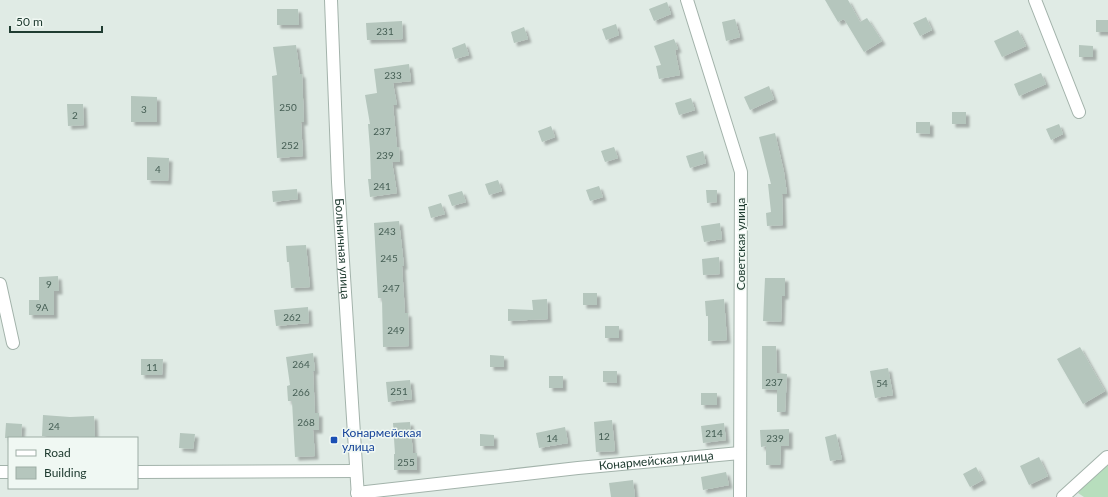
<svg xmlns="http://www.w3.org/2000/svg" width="1108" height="497" viewBox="0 0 1108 497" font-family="Lato,sans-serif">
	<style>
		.green { fill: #b7debd }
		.building { fill: #b5c6bd; filter: url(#shadow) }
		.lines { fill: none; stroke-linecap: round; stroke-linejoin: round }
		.minor-casing { stroke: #a3b3ab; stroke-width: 14 }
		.minor { stroke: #fff; stroke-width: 12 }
		.transit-dot { fill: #1a4fb4; stroke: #f0f8f3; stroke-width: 1.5 }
		.labels { text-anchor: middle; stroke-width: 3; stroke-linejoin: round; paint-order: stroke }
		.number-label { font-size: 10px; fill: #455e54 }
		.street-label { font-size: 12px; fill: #203c31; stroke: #f0f8f3 }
		.transit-label { font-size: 12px; fill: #164399; stroke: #f0f8f3; text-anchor: start }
	</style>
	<defs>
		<filter id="shadow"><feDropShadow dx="3.5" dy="3.5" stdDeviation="1" flood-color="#0004"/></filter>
	</defs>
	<rect width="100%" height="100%" fill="#e0ebe5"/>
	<path class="green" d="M1108 458V497H1084L1078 493Z"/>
	<path class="building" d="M825 0H848L860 22 867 18 882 41 864 52 844 19 838 22Z
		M667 2 671 14 654 21 649 9Z
		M277 9H298L299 25H277Z
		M926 17 932 30 920 36 913 23Z
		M735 19 740 37 726 41 722 22Z
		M1096 20H1108V32H1096Z
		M402 21 403 39 367 40 366 23Z
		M616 24 619 35 606 40 602 29Z
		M524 27 528 39 514 43 511 32Z
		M1018 30 1026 46 1002 57 994 41Z
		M674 39 678 49 675 50 680 75 659 79 656 66 661 65 654 46Z
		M465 43 469 55 455 59 452 48Z
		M296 45 300 74H302L304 122H301L303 156 277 158 272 76 277 75 273 47Z
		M1079 45 1093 46V57H1079Z
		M409 64 411 81 393 83 397 105H393L397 147H399L400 162H392L397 193 370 197 368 179H371L370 149 368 124H370L365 95 377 93 374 69Z
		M1041 73 1046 84 1019 96 1014 84Z
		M769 86 774 99 750 110 744 97Z
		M131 96 157 97V122H131Z
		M691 98 695 110 679 115 675 103Z
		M67 104H83L84 125 68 126Z
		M952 112H966V124H952Z
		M916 122H930V134L916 133Z
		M1059 124 1063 134 1051 140 1046 129Z
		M551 126 555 137 542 142 538 131Z
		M775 133 784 172 787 194H782L783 225 767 226 766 213 771 212 768 184H771L759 137Z
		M614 147 618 158 605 162 601 151Z
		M703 151 706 163 690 168 686 156Z
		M147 157 169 158 168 181 147 180Z
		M498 180 502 191 489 195 485 184Z
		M599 186 603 197 590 201 586 190Z
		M297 189 298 199 273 202 272 191Z
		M706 190H717V202L707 203Z
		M462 191 466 202 452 206 448 195Z
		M441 203 445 214 431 218 428 207Z
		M399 221 404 266H402L405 313H408L409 346 383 347 382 298H378L374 223Z
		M720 223 722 239 704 242 701 226Z
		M306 245 310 287 291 288 289 262H287L286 246Z
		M719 257 720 274 703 275 702 259Z
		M58 276 59 291H54V315H29V300H39V277Z
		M765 278H785V296H782L781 322 763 321Z
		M583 293H597V305H583Z
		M547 299 548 319 508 321V309L533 310 532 300Z
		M724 299 727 340 708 341V316H706L705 301Z
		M308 307 309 323 276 326 274 310Z
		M605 326H619V338H605Z
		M762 346H776L777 373 787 374 785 412H777V390L762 389Z
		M1080 347 1105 391 1083 404 1057 359Z
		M313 353 315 371H313L315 413H319V430H313L315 456 295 457 292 401H288L287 386 290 385 286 357Z
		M490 355 504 356V367H490Z
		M141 359H163L162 375H141Z
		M888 368 893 395 875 398 870 371Z
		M603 371H617V383L603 382Z
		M549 376H563V388H549Z
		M410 380 412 399 388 402 386 382Z
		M701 393H717V405H701Z
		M43 415 70 417 94 416 95 437 42 436Z
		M612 420 615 451 596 452 594 422Z
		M410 422 413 453H417V470H394V454H395L393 423Z
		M6 423 22 424 21 438H5Z
		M724 423 726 440 703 443 701 426Z
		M565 427 568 443 539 448 536 433Z
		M789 429V446H781L780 465H766V446L761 447 760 430Z
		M180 433 195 434 193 449 179 448Z
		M480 434 494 435V446H480Z
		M836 434 842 459 830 461 825 437Z
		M1039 457 1048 476 1029 485 1020 466Z
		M976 467 983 480 970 487 963 474Z
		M726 472 729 485 703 490 701 477Z
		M633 480 635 497H611L609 483Z"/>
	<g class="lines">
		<defs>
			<g id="minor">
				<path id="s1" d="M331 0 338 182 358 497"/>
				<path d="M687 0 741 172 740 497"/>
				<path d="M1035 0 1079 112"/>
				<path d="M0 284 13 343"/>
				<path d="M0 472H9"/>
				<path d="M137 472 355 471"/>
				<path id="s2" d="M357 493 578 468 740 453"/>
				<path d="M1063 497 1107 457"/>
			</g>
		</defs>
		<use href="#minor" class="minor-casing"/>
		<use href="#minor" class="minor"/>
	</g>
	<rect class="transit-dot" x="330" y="436" width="8" height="8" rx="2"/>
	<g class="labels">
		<g class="number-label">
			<text x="385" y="35">231</text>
			<text x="393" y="79">233</text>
			<text x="288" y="111">250</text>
			<text x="144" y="113">3</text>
			<text x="75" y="119">2</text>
			<text x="382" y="135">237</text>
			<text x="290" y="149">252</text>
			<text x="385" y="159">239</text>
			<text x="158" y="173">4</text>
			<text x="382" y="190">241</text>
			<text x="387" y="235">243</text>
			<text x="389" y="262">245</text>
			<text x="49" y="288">9</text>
			<text x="391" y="292">247</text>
			<text x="42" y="311">9А</text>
			<text x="292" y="321">262</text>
			<text x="396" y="334">249</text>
			<text x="301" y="368">264</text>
			<text x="152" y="371">11</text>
			<text x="774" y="386">237</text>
			<text x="882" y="387">54</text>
			<text x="399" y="395">251</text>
			<text x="301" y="396">266</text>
			<text x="306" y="426">268</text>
			<text x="54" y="430">24</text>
			<text x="714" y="437">214</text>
			<text x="604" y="440">12</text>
			<text x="552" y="442">14</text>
			<text x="775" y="442">239</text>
			<text x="406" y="466">255</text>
		</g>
		<g class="street-label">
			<text transform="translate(741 244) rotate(-90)" y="4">Советская улица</text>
			<text dy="4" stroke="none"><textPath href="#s1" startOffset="249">Больничная улица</textPath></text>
			<text dy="4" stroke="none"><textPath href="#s2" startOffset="301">Конармейская улица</textPath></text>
		</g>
		<g class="transit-label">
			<text x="342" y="437">Конармейская<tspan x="342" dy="14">улица</tspan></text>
		</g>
	</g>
	<rect x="8" y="437" width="130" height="52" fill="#f0f8f3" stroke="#9dada5"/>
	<rect x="16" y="450" width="20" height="6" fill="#ffffff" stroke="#9dada5"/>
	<text x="44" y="457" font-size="12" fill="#203c31">Road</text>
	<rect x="16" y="467" width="20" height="12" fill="#b5c6bd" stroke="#9dada5"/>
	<text x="44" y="477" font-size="12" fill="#203c31">Building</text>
	<path d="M10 26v6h92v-6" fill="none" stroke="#203c31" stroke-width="2"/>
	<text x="16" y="26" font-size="12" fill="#203c31" stroke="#f0f8f3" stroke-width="3" paint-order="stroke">50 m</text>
</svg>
